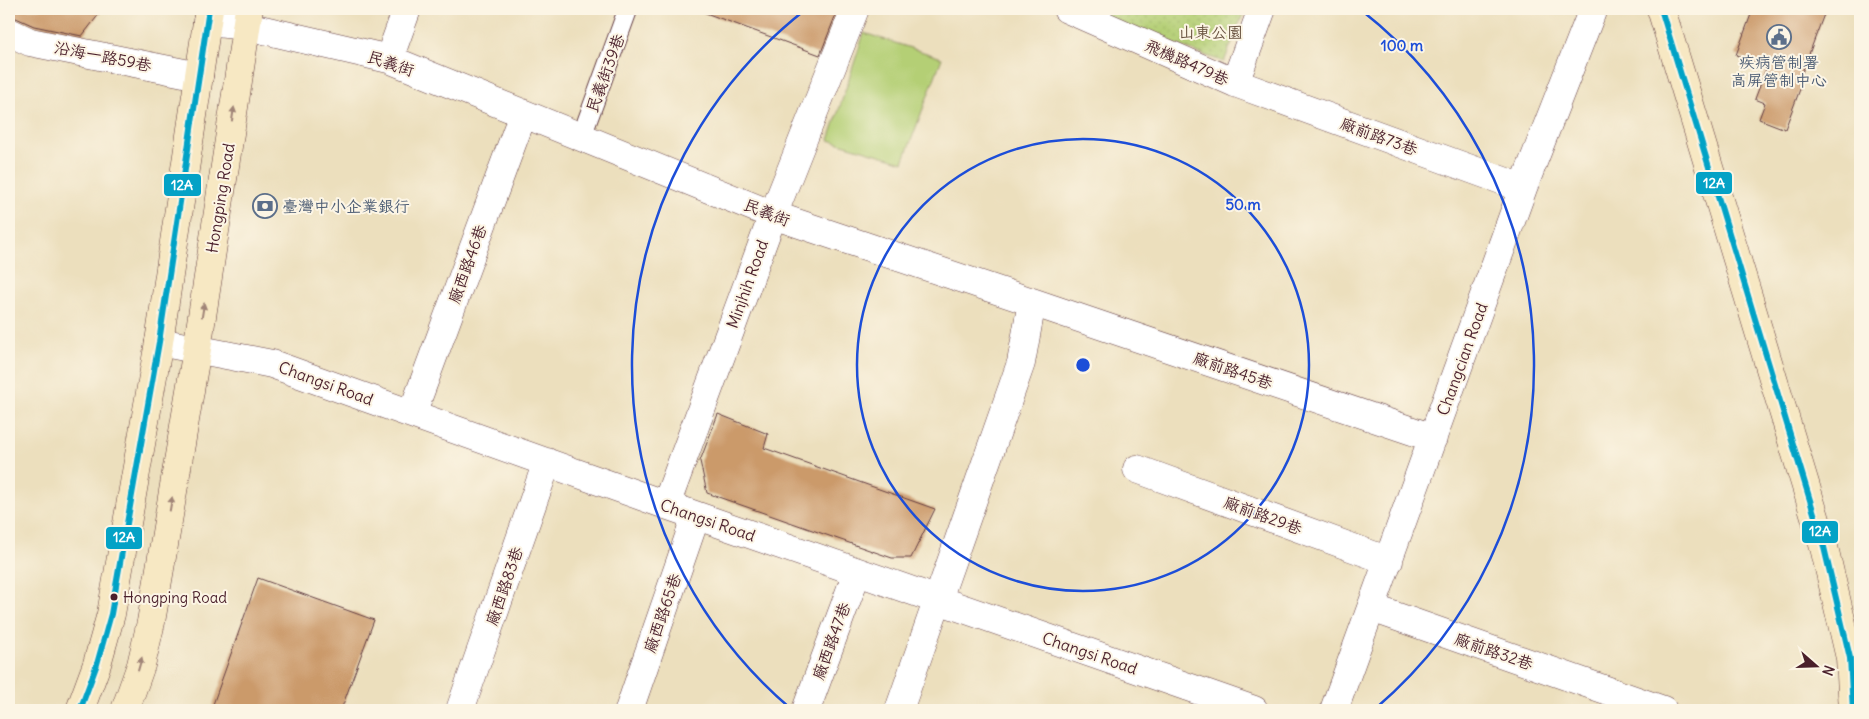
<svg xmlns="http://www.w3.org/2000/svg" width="1869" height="719" viewBox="0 0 1869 719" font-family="Delius,'LXGW WenKai TC',sans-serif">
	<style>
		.grass { fill: url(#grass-dots); stroke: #7f7750 }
		.garden { fill: #b4cf75; stroke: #7f7750 }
		.building { fill: #cb9a6b }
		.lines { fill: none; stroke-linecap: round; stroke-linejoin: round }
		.lane-casing { stroke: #623c41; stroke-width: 21 }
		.street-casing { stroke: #623c41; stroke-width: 29 }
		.secondary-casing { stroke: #623c41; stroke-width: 29 }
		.lane { stroke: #fff; stroke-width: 19 }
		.street { stroke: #fff; stroke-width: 28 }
		.secondary { stroke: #f7e8c3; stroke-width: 28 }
		.bus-1-casing { stroke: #fcf5e5; stroke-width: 10 }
		.bus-1 { stroke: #04a2c6; stroke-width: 6 }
		.oneway { fill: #a08477 }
		.ring { fill: none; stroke: #1d4ed8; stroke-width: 2.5 }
		.bus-dot { fill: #4a1f2b; stroke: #fcf5e5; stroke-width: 2 }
		.labels { text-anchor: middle; stroke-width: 4; stroke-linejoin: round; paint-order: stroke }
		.bus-label { font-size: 15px; fill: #4a1f2b; stroke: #fcf5e5; text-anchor: start }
		.park-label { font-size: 16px; fill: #6a5441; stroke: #fcf5e5 }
		.street-label { font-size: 16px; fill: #4a1f2b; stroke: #fcf5e5 }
		.service-label { font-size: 16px; fill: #4e5e75; stroke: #fcf5e5 }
		.centre { fill: #1d4ed8; stroke: #fcf5e5; stroke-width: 2.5 }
		.ring-label { font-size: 15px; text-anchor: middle; font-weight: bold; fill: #1d4ed8; stroke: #fcf5e5; stroke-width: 4; stroke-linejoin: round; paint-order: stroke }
		.line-badge { stroke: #fcf5e5; stroke-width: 2 }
		.badge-label { font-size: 14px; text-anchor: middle; font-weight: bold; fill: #fff }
	</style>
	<defs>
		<pattern id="grass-dots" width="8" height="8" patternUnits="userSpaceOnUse" patternTransform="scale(1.25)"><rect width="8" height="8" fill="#b4cf75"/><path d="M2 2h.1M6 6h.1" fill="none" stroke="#9cb165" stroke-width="1.8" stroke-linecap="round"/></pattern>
	</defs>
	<rect width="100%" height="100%" fill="#fcf5e5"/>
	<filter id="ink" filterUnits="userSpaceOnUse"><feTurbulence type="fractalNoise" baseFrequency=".02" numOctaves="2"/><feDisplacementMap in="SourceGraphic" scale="10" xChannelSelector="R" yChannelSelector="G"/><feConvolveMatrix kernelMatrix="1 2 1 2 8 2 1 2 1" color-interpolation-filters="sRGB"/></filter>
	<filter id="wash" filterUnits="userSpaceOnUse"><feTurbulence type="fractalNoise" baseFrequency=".0096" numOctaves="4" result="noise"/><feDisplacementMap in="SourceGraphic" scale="20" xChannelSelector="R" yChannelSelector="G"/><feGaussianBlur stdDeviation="1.12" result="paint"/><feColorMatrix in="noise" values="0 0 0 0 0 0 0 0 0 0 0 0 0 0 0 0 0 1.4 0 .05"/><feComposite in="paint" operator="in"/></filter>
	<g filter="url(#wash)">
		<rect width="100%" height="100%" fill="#ecdfbd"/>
		<path class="grass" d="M1074 9H1245L1224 62Z"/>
		<path class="garden" d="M864 33 942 58 903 162 829 140Z"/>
		<g id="blocks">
			<path class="building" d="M9 9H103L82 36 34 26 16 18 9 17Z
				M704 9H838L820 55 703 12Z
				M1753 9H1826L1798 83 1802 84 1785 129 1759 119 1765 103 1755 99 1767 67 1736 55Z
				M718 414 768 434 764 448 935 509 911 558H892L707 493 700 461Z
				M258 578 374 620 341 710H211Z"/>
		</g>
	</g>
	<g filter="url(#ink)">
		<use href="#blocks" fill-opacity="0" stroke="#623c41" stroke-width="1"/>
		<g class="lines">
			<defs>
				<path id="lane" d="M581 138 628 9"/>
				<path id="street" d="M1067 9 1235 83 1523 188
					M207 22 246 26 389 59 773 215 1032 302 1021 363 899 710
					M9 32 30 42 199 76
					M389 59 407 9
					M1235 83 1262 9
					M1032 302 1433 438
					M159 342 272 364 666 505 1254 710
					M412 414 523 114
					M1137 469 1389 561
					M666 505 773 215 855 9
					M1372 608 1663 710
					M460 710 547 462
					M629 710 696 516
					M806 710 857 572
					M1334 710 1523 188 1593 9"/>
				<path id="secondary" d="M1661 9 1823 543 1850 658 1853 710
					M80 710 97 664 111 614 159 342 209 9
					M125 710 141 665 151 622 197 349 249 9"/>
			</defs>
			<use href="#lane" class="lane-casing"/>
			<use href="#street" class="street-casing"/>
			<use href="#secondary" class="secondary-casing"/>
			<use href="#lane" class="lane"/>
			<use href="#street" class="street"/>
			<use href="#secondary" class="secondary"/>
			<defs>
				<path id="bus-1" d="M1661 9 1823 543 1850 658 1853 710
					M80 710 97 664 111 614 159 342 209 9"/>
			</defs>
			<use href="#bus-1" class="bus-1-casing"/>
			<use href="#bus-1" class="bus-1"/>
		</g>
		<defs><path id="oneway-solid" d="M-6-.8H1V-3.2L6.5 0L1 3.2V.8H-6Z" transform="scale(1.25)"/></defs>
		<g class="oneway">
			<use href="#oneway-solid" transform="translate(233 114) rotate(-81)"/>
			<use href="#oneway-solid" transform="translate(203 310) rotate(-81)"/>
			<use href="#oneway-solid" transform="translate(171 504) rotate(-80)"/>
			<use href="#oneway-solid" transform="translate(140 664) rotate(-74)"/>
		</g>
	</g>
	<g class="ring">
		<circle cx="1083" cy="365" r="226"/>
		<path d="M790 708A451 451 0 0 1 805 10M1361 10A451 451 0 0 1 1376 708"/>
	</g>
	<defs>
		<symbol id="civic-ring" viewBox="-11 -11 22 22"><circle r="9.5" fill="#fcf5e5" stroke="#5c6f8a" stroke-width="1.5"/><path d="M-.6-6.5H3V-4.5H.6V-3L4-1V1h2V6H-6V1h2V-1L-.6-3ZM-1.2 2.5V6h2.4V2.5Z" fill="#5c6f8a"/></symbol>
		<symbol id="bank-ring" viewBox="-11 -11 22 22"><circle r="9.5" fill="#fcf5e5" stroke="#5c6f8a" stroke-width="1.5"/><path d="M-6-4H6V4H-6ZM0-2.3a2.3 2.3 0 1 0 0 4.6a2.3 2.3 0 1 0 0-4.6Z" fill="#5c6f8a"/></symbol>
	</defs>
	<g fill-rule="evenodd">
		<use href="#civic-ring" x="1765" y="23" width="28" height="28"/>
		<use href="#bank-ring" x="251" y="192" width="28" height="28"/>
	</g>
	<circle class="bus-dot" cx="114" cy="597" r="4.5"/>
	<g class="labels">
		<g class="bus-label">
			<text x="123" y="603">Hongping Road</text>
		</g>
		<g class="park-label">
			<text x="1211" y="38">山東公園</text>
		</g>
		<g class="street-label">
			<text transform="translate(103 56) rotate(11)" y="6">沿海一路59巷</text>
			<text transform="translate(1187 62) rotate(24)" y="6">飛機路479巷</text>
			<text transform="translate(391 63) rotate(18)" y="6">民義街</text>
			<text transform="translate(605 73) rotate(-70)" y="6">民義街39巷</text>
			<text transform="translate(1379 136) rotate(20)" y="6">廠前路73巷</text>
			<text transform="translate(220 198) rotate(-81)" y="6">Hongping Road</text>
			<text transform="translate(767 212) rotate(21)" y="6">民義街</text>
			<text transform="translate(467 264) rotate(-70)" y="6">廠西路46巷</text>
			<text transform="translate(747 284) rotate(-70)" y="6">Minjhih Road</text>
			<text transform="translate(1462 359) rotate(-70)" y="6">Changcian Road</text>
			<text transform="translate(1233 370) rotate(19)" y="6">廠前路45巷</text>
			<text transform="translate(326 383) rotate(20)" y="6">Changsi Road</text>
			<text transform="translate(1263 515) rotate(20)" y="6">廠前路29巷</text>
			<text transform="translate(708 520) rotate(19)" y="6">Changsi Road</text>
			<text transform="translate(504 586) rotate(-71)" y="6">廠西路83巷</text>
			<text transform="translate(662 613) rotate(-71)" y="6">廠西路65巷</text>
			<text transform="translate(831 641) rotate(-70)" y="6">廠西路47巷</text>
			<text transform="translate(1494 651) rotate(19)" y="6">廠前路32巷</text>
			<text transform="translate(1090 653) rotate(19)" y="6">Changsi Road</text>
		</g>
		<g class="service-label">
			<text x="1779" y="68">疾病管制署<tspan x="1779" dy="18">高屏管制中心</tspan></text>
			<text x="282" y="212" text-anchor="start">臺灣中小企業銀行</text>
		</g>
	</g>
	<circle cx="1083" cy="365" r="8" class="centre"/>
	<g class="ring-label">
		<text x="1402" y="51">100 m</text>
		<text x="1243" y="210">50 m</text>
	</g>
	<g class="line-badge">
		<rect x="1695" y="171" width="38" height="24" rx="5" fill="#04a2c6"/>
		<rect x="163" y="173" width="39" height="24" rx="5" fill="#04a2c6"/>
		<rect x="1801" y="520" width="38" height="24" rx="5" fill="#04a2c6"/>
		<rect x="105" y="526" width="38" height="24" rx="5" fill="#04a2c6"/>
	</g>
	<g class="badge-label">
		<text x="1714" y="188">12A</text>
		<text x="182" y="190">12A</text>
		<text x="1820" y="536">12A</text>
		<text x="124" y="542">12A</text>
	</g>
	<rect width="1869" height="719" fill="none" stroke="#fcf5e5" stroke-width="30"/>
	<g transform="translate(1816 666) rotate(110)" stroke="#fcf5e5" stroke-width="4" paint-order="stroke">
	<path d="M0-4L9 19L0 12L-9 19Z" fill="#4a1f2b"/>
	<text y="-8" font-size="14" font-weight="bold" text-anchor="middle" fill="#4a1f2b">N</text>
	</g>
</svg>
